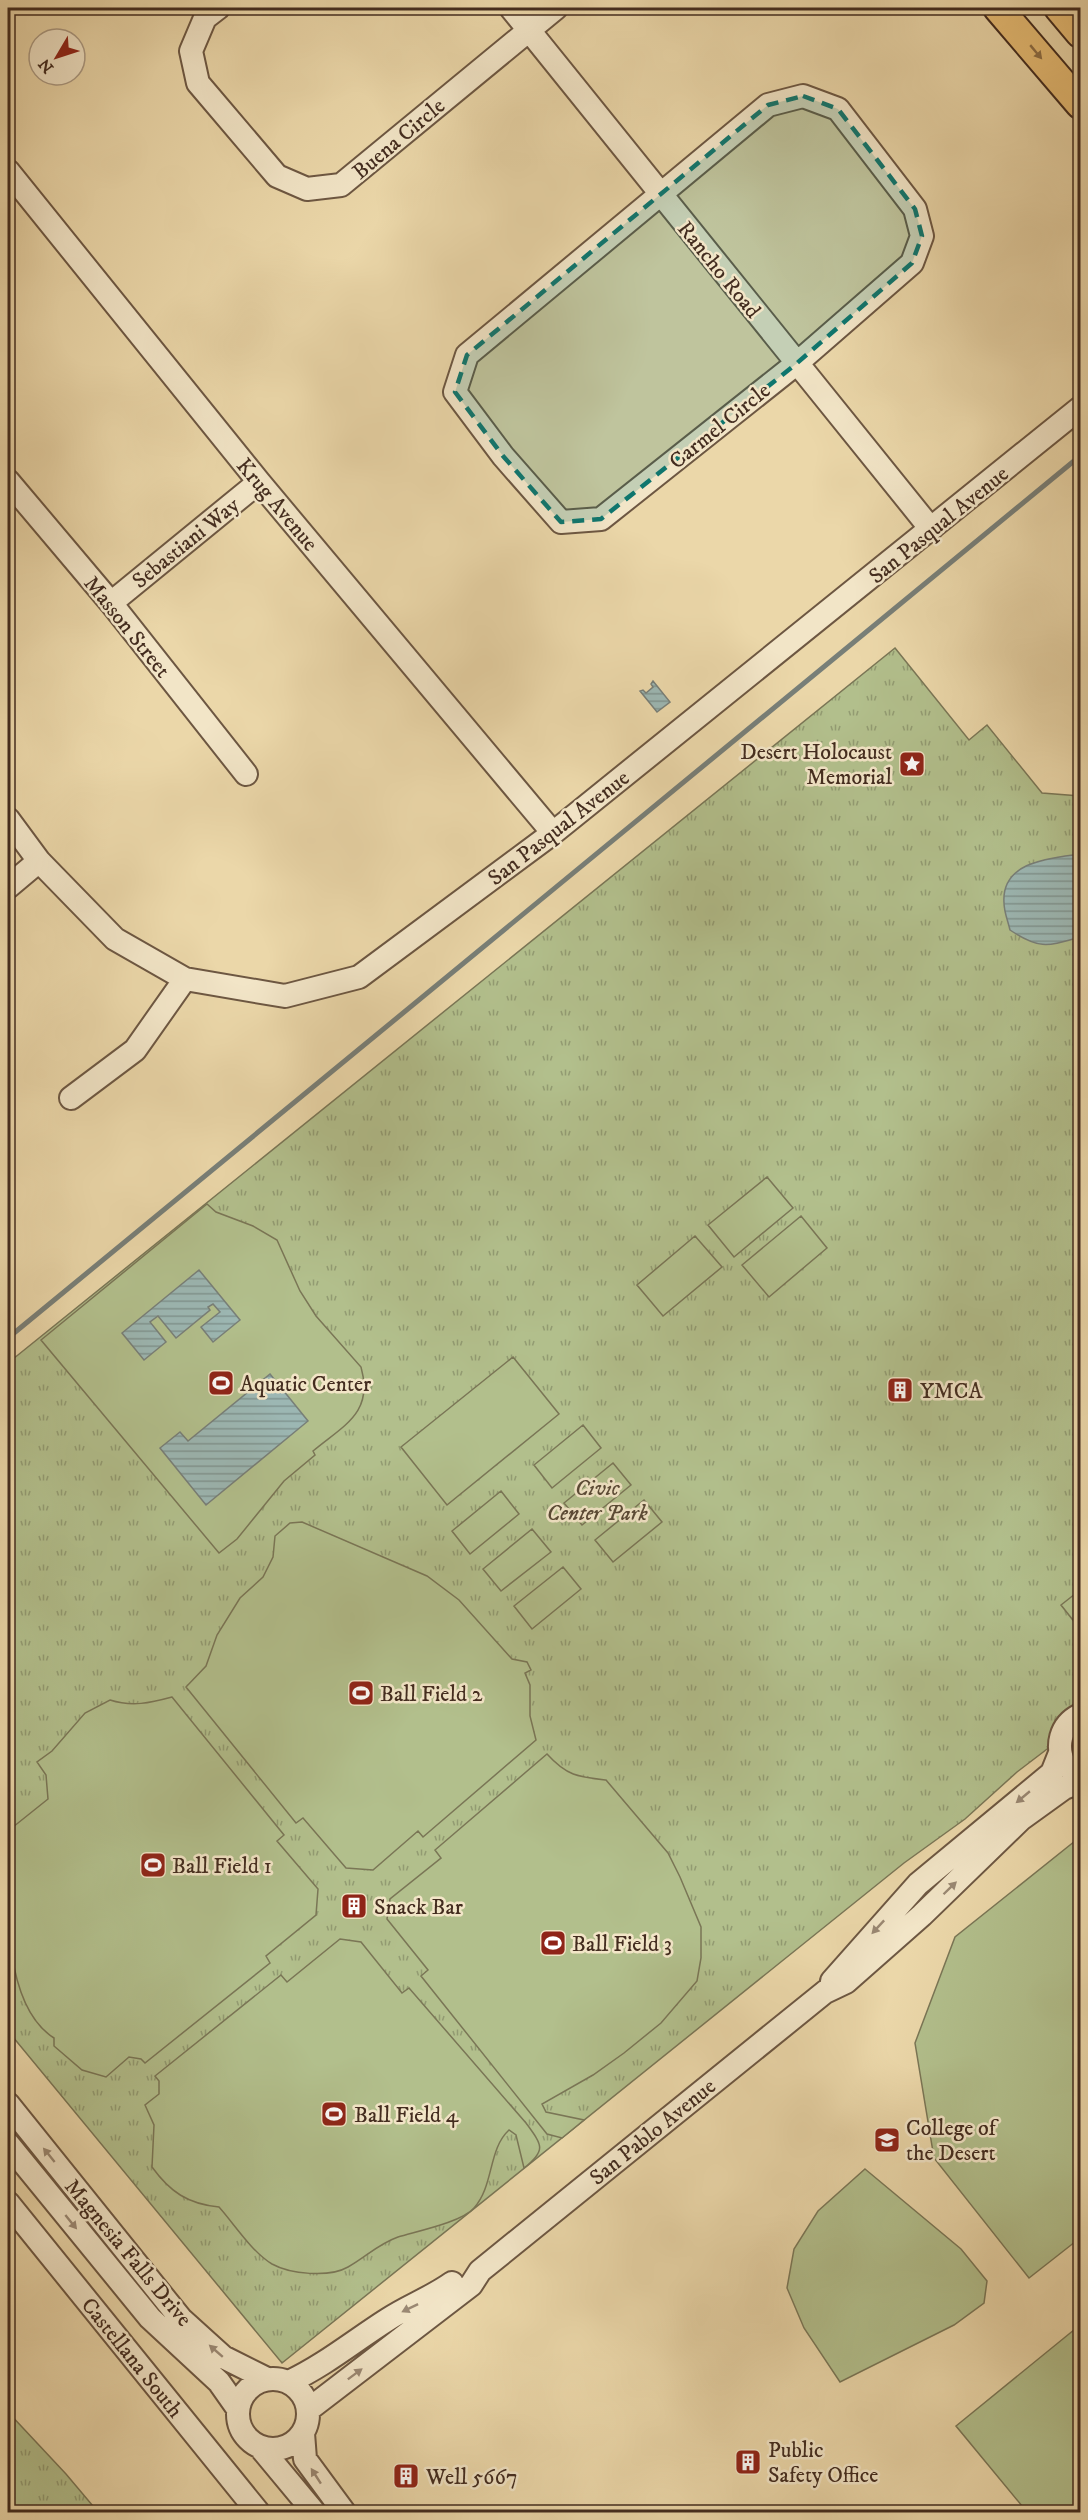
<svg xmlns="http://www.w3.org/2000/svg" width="1088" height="2520" viewBox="0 0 1088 2520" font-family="'IM FELL DW Pica',serif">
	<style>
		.grass { fill: url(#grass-tufts); stroke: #7a7656; stroke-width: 1.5 }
		.garden { fill: #b2bf8c; stroke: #7a7656; stroke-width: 1.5 }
		.water { fill: url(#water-rules); stroke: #787f78; stroke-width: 1.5 }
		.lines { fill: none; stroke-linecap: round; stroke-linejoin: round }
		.stream { stroke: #787f78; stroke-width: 5 }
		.minor-casing { stroke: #6d5742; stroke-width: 26 }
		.major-casing { stroke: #432c1f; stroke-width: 32 }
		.minor { stroke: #f2e5c7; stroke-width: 22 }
		.major { stroke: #e6bc74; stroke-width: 28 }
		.oneway { fill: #8c6d45 }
		.oneway2 { fill: #9a8873 }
		.marked { fill: #0f766e; fill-opacity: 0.2; stroke: #0f766e; stroke-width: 4.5; stroke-dasharray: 12 8; stroke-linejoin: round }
		.labels { text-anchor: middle; stroke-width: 5; stroke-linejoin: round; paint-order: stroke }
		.street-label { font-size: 22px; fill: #432c1f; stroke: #f2e5c7 }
		.poi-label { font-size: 22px; fill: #432c1f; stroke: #f2e5c7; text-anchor: start }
		.park-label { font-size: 22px; font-style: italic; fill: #594935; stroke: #f2e5c7 }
	</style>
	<defs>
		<pattern id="grass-tufts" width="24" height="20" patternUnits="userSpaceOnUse" patternTransform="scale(1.5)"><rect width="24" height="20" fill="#b2bf8c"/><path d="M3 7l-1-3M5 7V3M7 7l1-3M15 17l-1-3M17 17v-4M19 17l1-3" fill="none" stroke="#929b72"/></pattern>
		<pattern id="water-rules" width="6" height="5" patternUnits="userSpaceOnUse" patternTransform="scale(1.5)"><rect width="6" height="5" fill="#9cb7b3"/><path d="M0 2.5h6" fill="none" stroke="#819591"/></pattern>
	</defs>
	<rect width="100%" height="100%" fill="#ebd7a9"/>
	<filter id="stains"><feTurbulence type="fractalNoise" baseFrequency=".00333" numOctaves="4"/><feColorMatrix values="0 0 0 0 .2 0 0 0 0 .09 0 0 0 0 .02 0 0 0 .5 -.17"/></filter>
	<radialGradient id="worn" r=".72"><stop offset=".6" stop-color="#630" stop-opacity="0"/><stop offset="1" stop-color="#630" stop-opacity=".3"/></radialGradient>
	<path class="grass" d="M895 648 969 740 987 725 1042 793 1080 796V1724L1017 1772 965 1819 904 1863 282 2363 8 2031V1363Z
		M8 2412 66 2474 98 2512H8Z"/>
	<path class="garden" d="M767 1177 793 1208 734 1257 708 1225Z
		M207 1204 216 1212 253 1226 277 1240 300 1291 316 1316 361 1367C374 1413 344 1425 313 1451L315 1455 284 1481 237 1539 219 1553 41 1340Z
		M801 1216 827 1248 769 1297 742 1265Z
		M695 1236 722 1267 663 1316 637 1285Z
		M513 1357 559 1414 447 1505 401 1447Z
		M583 1425 601 1448 552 1488 534 1465Z
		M613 1463 631 1485 582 1525 564 1503Z
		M501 1491 519 1514 470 1554 452 1531Z
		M644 1500 662 1522 613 1562 595 1540Z
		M302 1522 427 1576 459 1600 512 1659 527 1662 531 1670 525 1673 530 1685V1716L536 1740 423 1837 418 1831 373 1870 346 1868 303 1818 296 1823 186 1687 206 1666 217 1635 240 1598 263 1577 273 1557 275 1536 290 1523Z
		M532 1529 551 1552 501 1591 483 1569Z
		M563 1567 581 1589 532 1629 514 1606Z
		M1080 1590V1629L1061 1605Z
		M172 1697 284 1835 277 1841 318 1889 316 1915 266 1956 270 1963 145 2063 141 2059 129 2057 106 2077 82 2070 54 2046V2038C0 2004 7 1891 8 1831L48 1799 46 1775 37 1762 52 1751 85 1713 110 1700C132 1707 150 1703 172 1697Z
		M547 1754C567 1776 578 1777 606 1780L668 1853 680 1877 701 1927V1958L697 1981 661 2023 624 2053 593 2075 542 2104 546 2112 584 2120 562 2138 547 2134 421 1976 428 1970 387 1919 390 1899 441 1858 435 1850Z
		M1075 1841 1080 1848V2238L1029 2278 934 2158 915 2043 955 1937Z
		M340 1939 361 1942 402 1993 409 1988 526 2123C542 2145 547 2150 524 2168L516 2135 509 2130C488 2149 494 2186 474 2208 462 2222 418 2231 398 2237 378 2244 366 2257 348 2267 329 2278 290 2274 272 2264 252 2252 235 2225 219 2207 188 2204 170 2192 152 2167L154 2125 145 2105 159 2094V2081L155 2076 281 1975 287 1982Z
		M865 2169 961 2249 987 2281 984 2303 954 2325 840 2382 804 2328 787 2288 794 2249 818 2211Z
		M1080 2325V2512H1027L956 2426Z"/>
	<path class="water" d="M653 681 670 702 657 712 640 691 643 690 646 693 653 687 651 684Z
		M1080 854V937C1048 946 1040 950 1010 930 1008 921 1004 912 1004 903 1001 861 1051 858 1080 854Z
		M199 1270 240 1320 213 1342 201 1327 220 1312 213 1304 208 1307 210 1310 176 1338 158 1316 150 1322 166 1342 144 1360 122 1333Z
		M270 1374 308 1421 206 1505 160 1448 180 1432 188 1441Z"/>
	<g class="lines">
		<path class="stream" d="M8 1338 1080 456"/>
		<defs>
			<path id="minor" d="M218 8 205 18 191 51 198 83 277 176 307 189 341 185 556 8
				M511 8 931 529
				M803 96 838 109 915 209 922 236 912 263 796 364 601 519 561 522 503 456 455 392 467 355 768 105Z
				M8 171 259 482 553 833
				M8 481 111 603 246 774
				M111 603 259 482
				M8 819 39 861 115 939 185 979 285 996 359 977 553 833 1080 408
				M8 887 39 861
				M71 1098 135 1050 185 979
				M1065 1766C1055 1746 1060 1725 1080 1715
				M832 1981 918 1884 1052 1773 1060 1753
				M8 2104 181 2319 223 2357 267 2379
				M8 2144 150 2318 219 2382 238 2409
				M8 2203 258 2512
				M238 2414a35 35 0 1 1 70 0a35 35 0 1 1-70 0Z
				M289 2382C325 2365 354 2341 387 2320 408 2306 431 2298 452 2283
				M308 2410 471 2285 480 2271 825 1992 846 1982 922 1915 1021 1819 1064 1788 1080 1782
				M303 2433 305 2459 344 2512
				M260 2447 314 2512"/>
			<path id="major" d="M998 8 1080 104
				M1059 8 1080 33"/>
		</defs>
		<use href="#minor" class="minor-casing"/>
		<use href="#major" class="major-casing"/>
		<use href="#minor" class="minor"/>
		<use href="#major" class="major"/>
	</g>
	<defs><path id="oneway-solid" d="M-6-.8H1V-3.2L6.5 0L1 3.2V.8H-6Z" transform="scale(1.5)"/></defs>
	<use class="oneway" href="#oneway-solid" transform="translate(1036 52) rotate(50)"/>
	<g class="oneway2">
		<use href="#oneway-solid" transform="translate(1023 1797) rotate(140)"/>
		<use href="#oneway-solid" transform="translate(950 1888) rotate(-44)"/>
		<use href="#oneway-solid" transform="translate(878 1927) rotate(133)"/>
		<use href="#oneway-solid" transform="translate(49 2155) rotate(-129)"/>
		<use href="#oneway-solid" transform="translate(71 2222) rotate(51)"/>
		<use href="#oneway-solid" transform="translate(410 2308) rotate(154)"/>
		<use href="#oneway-solid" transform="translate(216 2351) rotate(-139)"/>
		<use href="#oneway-solid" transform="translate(355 2374) rotate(-37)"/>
		<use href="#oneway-solid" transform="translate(316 2476) rotate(-123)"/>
	</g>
	<path class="marked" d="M803 96 838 109 915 209 922 236 912 263 796 364 601 519 561 522 503 456 455 392 467 355 768 105Z"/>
	<defs>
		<symbol id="sight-square" viewBox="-11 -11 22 22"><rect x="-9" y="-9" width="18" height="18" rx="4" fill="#8f2418" stroke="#f2e5c7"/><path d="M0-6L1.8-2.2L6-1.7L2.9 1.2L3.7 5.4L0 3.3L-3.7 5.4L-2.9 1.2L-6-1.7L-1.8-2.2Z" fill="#fff"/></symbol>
		<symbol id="stadium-square" viewBox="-11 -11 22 22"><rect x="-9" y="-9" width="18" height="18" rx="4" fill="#8f2418" stroke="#f2e5c7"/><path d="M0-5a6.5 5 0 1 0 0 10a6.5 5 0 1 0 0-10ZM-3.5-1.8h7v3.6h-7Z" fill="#fff"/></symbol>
		<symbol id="building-square" viewBox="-11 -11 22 22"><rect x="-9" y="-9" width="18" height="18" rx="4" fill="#8f2418" stroke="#f2e5c7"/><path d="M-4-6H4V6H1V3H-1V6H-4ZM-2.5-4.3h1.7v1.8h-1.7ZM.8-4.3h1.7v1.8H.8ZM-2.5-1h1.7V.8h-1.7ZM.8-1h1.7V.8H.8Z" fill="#fff"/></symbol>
		<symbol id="university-square" viewBox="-11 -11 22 22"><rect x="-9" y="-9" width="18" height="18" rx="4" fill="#8f2418" stroke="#f2e5c7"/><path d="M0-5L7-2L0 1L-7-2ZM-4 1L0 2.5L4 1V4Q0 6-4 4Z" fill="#fff"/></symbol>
	</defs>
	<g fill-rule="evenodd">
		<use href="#sight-square" x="897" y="749" width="30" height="30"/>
		<use href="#stadium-square" x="206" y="1368" width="30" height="30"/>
		<use href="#building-square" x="885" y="1375" width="30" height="30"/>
		<use href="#stadium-square" x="346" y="1678" width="30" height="30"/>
		<use href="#stadium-square" x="138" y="1850" width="30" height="30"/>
		<use href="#building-square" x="339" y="1891" width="30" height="30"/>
		<use href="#stadium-square" x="538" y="1928" width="30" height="30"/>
		<use href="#stadium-square" x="319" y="2099" width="30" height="30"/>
		<use href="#university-square" x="872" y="2125" width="30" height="30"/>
		<use href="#building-square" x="733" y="2447" width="30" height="30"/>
		<use href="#building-square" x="391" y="2461" width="30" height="30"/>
	</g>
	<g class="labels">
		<g class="street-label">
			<text transform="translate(398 138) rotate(-40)" y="8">Buena Circle</text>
			<text transform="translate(720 269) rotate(51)" y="8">Rancho Road</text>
			<text transform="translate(719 425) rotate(-39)" y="8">Carmel Circle</text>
			<text transform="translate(278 504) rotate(50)" y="8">Krug Avenue</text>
			<text transform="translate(938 524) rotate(-39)" y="8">San Pasqual Avenue</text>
			<text transform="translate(185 542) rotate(-39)" y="8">Sebastiani Way</text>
			<text transform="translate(128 626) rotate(51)" y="8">Masson Street</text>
			<text transform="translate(558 827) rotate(-38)" y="8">San Pasqual Avenue</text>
			<text transform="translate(652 2131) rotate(-39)" y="8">San Pablo Avenue</text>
			<text transform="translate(129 2252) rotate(50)" y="8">Magnesia Falls Drive</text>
			<text transform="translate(133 2357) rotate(51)" y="8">Castellana South</text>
		</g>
		<g class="poi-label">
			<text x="892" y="759" text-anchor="end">Desert Holocaust<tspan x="892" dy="25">Memorial</tspan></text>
			<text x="240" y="1391">Aquatic Center</text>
			<text x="920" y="1398">YMCA</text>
			<text x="380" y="1701">Ball Field 2</text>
			<text x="172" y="1873">Ball Field 1</text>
			<text x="374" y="1914">Snack Bar</text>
			<text x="572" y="1951">Ball Field 3</text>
			<text x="354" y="2122">Ball Field 4</text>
			<text x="906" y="2135">College of<tspan x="906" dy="25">the Desert</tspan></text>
			<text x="768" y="2457">Public<tspan x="768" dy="25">Safety Office</tspan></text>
			<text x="426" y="2484">Well 5667</text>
		</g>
		<g class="park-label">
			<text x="597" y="1495">Civic<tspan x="597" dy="25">Center Park</tspan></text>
		</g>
	</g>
	<rect width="1088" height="2520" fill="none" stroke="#ebd7a9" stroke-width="30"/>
	<rect x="9" y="9" width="1070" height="2502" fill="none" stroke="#432c1f" stroke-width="3"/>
	<rect x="15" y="15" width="1058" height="2490" fill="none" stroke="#432c1f" stroke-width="1.5"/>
	<g transform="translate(57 57) rotate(231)"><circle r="28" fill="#f2e5c7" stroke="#ac9b84" stroke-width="1.5"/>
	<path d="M0-4.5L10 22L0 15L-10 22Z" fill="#8f2418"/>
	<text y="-9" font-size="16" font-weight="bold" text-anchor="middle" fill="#432c1f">N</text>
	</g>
	<rect width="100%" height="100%" filter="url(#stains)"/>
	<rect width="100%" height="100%" fill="url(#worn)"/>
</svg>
